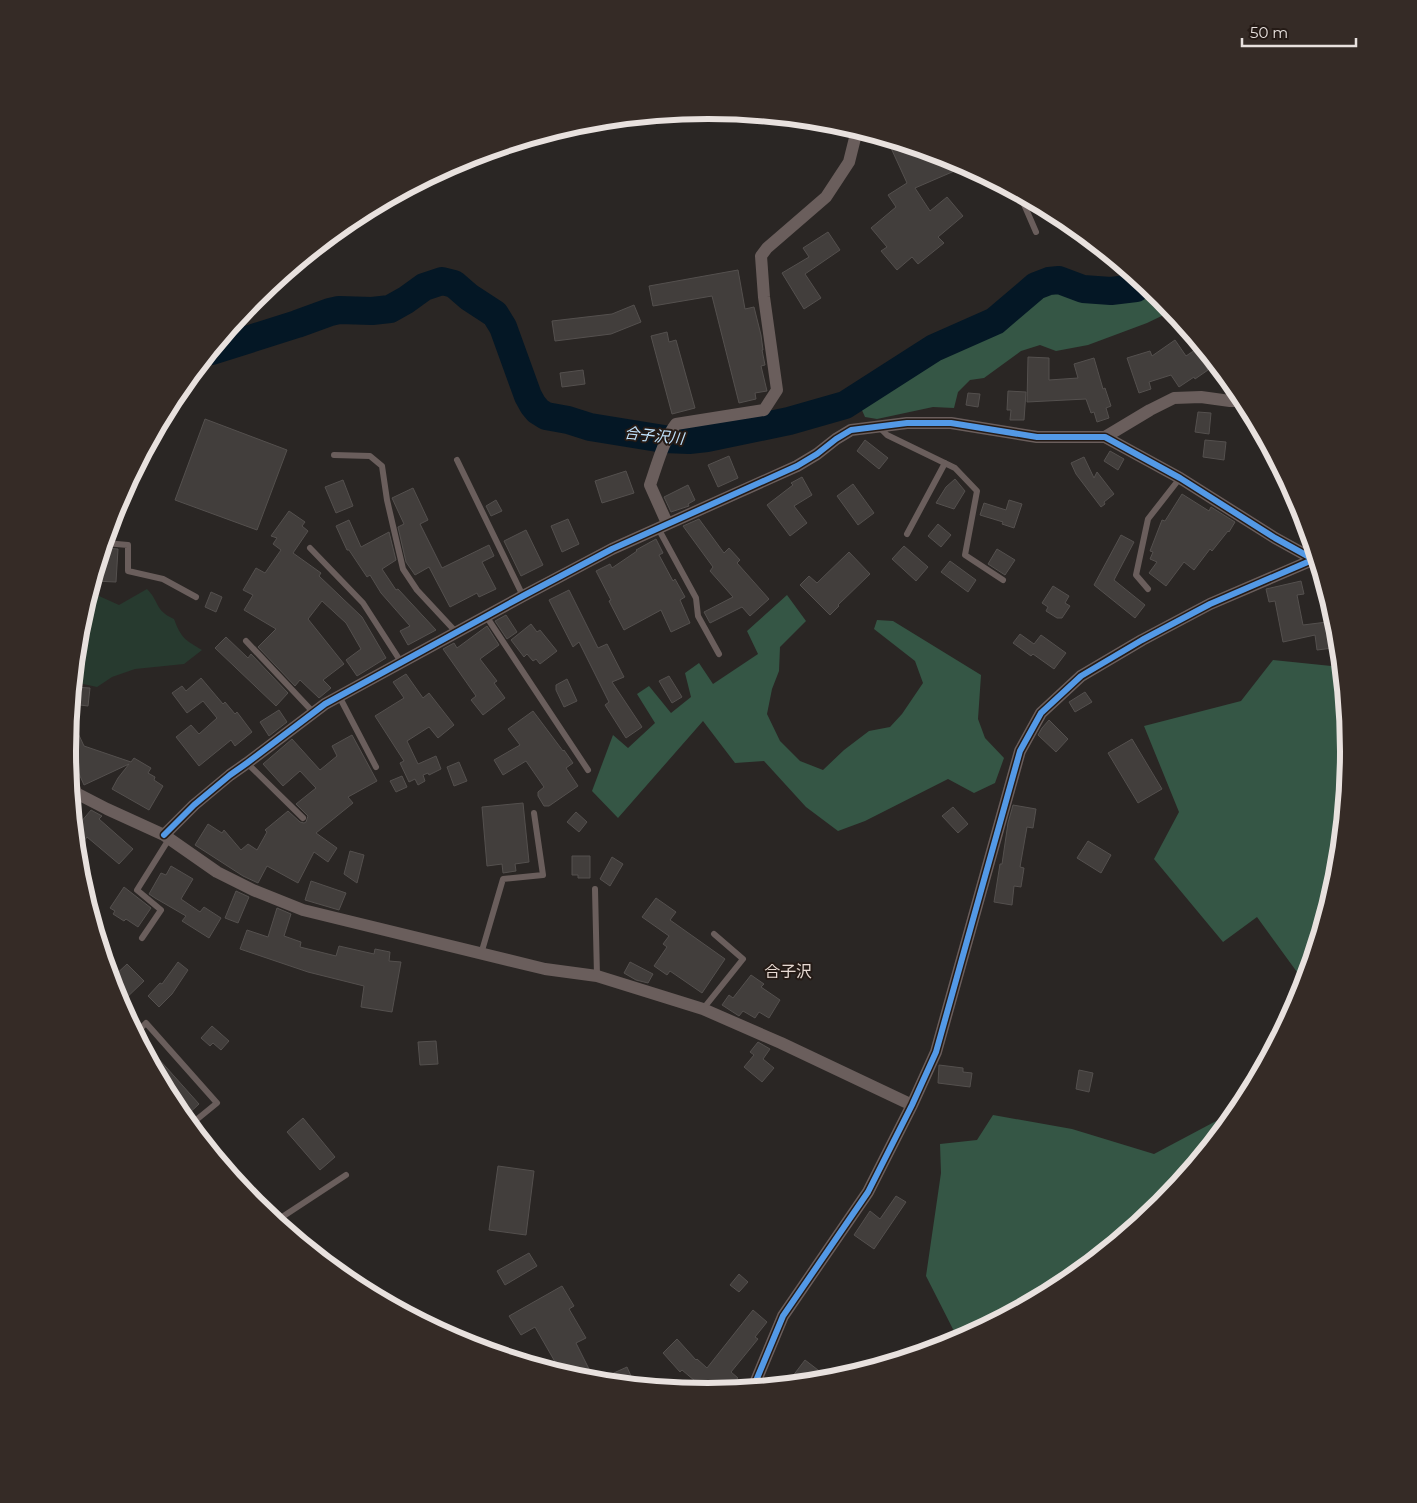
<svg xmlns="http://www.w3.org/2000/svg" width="1417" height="1503" viewBox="0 0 1417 1503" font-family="Montserrat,'Noto Sans JP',sans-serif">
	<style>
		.green { fill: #273a2f }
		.forest { fill: #355645 }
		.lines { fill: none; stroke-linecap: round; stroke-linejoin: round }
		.river { stroke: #041725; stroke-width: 28 }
		.building { fill: #423e3c; stroke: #54504e }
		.service { stroke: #6a5e5c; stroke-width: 6 }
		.minor { stroke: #6a5e5c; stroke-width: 12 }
		.cycleway-casing { stroke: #251b16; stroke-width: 9 }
		.cycleway { stroke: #5399e6; stroke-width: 6 }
		.labels { text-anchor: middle; stroke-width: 4; stroke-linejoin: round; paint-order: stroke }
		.water-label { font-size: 15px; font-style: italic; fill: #c0e3fd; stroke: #251b16 }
		.quarter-label { font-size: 16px; fill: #e7dad3; stroke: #251b16 }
		.rim { fill: none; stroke: #e8e1de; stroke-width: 6 }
	</style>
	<rect width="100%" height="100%" fill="#2a2624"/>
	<path class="green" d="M147 589C160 602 154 610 174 619 181 638 185 640 202 650L184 664 135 669 112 677 97 687 74 682 80 626 89 596H99L119 605Z"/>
	<path class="forest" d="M1060 286 1079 295 1105 302 1149 294 1152 290 1162 298 1172 311 1147 323 1088 345 1056 351 1040 345 1021 351 984 378 970 380 958 392 954 408 933 407 877 419 865 417 861 408 886 389 950 349 1008 317 1032 292Z
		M787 595 806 621 780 647 779 671 772 689 767 714 780 741 800 761 823 770 844 750 869 731 890 727 902 714 923 683 915 661 874 629 877 620 893 621 981 675 978 719 985 738 1004 758 995 783 974 793 948 779 865 821 838 831 806 807 764 761 735 763 703 721 618 818 592 791 613 735 628 748 655 723 637 694 649 686 671 713 691 697 685 673 699 663 713 684 758 654 747 631Z
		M1273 660 1341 667 1349 752 1337 877 1305 983 1257 917 1223 942 1154 859 1179 812 1144 726 1241 701Z
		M1239 1111 1184 1177 1175 1181 1178 1185 1162 1205 1064 1285 959 1341 926 1276 941 1173 940 1144 977 1140 993 1115 1072 1129 1154 1154 1218 1120Z"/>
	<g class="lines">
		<path class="river" d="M212 351 297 324 330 312 339 310 372 311 390 309 406 300 424 287 442 281 454 284 469 297 495 314 503 327 528 396 533 405 538 411 546 416 568 420 590 427 664 439 689 440 707 438 789 421 845 405 934 348 995 321 1036 286 1049 281 1059 280 1083 289 1111 291 1136 288 1143 283"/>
	</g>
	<path class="building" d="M901 143 954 159 966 166 915 188 930 211 947 197 963 216 938 237 944 243 918 264 912 257 897 270 881 251 887 247 871 228 896 207 888 195 907 183 891 148Z
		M828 232 840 250 805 274 821 298 804 309 782 273 809 257 803 248Z
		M738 270 745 309 754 307 761 335 763 350H762L765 365 761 366 767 391 755 393 756 399 739 403 712 296 653 306 649 286Z
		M634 305 641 322 611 334 555 341 552 321 612 314Z
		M667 332 669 342 676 340 695 408 672 414 651 336Z
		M1175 340 1186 356 1195 350 1208 370 1195 379 1194 377 1179 387 1171 375 1149 382 1151 389 1139 393 1127 358 1150 351 1152 356Z
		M1028 357 1049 358V380L1078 378 1074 364 1094 358 1103 389 1105 388 1111 406 1106 408 1109 418 1097 422 1094 412 1091 413 1086 399 1027 402Z
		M583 370 585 384 562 387 560 373Z
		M1008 391 1026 392 1024 420H1010L1011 410H1007Z
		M968 393 980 394 978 407 966 405Z
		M1198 412 1211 413 1209 434 1195 432Z
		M205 419 287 450 257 530 175 500Z
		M865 440 888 458 879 469 857 451Z
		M1205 440 1226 442 1224 460 1203 457Z
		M1110 451 1124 459 1118 470 1104 461Z
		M729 456 738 478 718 487 708 465Z
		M1084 457 1094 478 1097 472 1114 494 1104 502 1105 504 1101 507 1076 474 1071 463Z
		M626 471 634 493 602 503 595 481Z
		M802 477 812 495 794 506 807 523 790 536 767 505 793 485 791 483Z
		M955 479 965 491 954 509 936 503 946 487Z
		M343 480 353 506 336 513 325 487Z
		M853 484 874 513 858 525 837 496Z
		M688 485 695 500 688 504 689 506 671 512 664 497Z
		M413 488 428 520 420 524 442 568 489 545 494 556 482 562 496 589 479 597 477 593 450 607 429 567 415 575 406 562 398 527 404 524 392 498Z
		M1182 494 1209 511 1211 507 1235 522 1229 532 1228 531 1212 551 1210 549 1194 570 1184 562 1166 586 1149 573 1157 562 1150 559 1153 552 1150 551 1162 520 1165 521Z
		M496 500 502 511 491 516 486 506Z
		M1009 500 1022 504 1014 528 1002 524 1003 522 980 515 984 503 1006 510Z
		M289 511 305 522 302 526 308 531 293 553 321 573 319 576 362 617 386 658 357 676 346 660 361 649 346 623 322 601 308 619 344 664 323 680 331 688 319 698 300 680 295 686 258 647 276 629 244 610 253 595 243 590 256 568 265 573 281 550 273 544 277 538 271 536Z
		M568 519 579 544 562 552 551 526Z
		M699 519 724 553 729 548 740 560 737 563 769 599 750 616 742 607 710 623 704 612 733 597 710 571 713 567 683 526Z
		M349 520 361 547 389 532 396 560 382 569 396 590 398 589 436 630 408 645 400 631 410 626 381 593 370 575 367 577 349 550H347L336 526Z
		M938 524 951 535 941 547 928 536Z
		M526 530 543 565 521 576 504 541Z
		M1121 535 1134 542 1114 580 1145 605 1135 618 1094 585Z
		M656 539 663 553 659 555 673 581 675 579 685 597 680 600 690 623 671 632 661 610 624 630 609 601 611 600 596 571 610 564 612 568 637 551 636 550Z
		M904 546 928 567 916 581 892 559Z
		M104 548 118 549 116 582 94 581Z
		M997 549 1015 560 1005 575 988 564Z
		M849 552 870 574 838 605 839 606 830 615 800 585 809 576 817 583Z
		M950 561 976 580 968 592 941 572Z
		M1301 581 1304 594 1297 595 1303 625 1335 621 1338 631 1331 632 1333 648 1317 650 1315 635 1283 642 1275 601 1269 602 1266 589Z
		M1053 586 1069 596 1065 603 1070 606 1062 618H1057L1046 611 1048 607 1042 603Z
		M569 590 598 648 607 644 624 677 612 682 642 727 626 738 605 705 609 702 579 642 573 647 549 600Z
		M211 592 222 597 216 612 205 607Z
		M506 615 517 632 507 639 495 621Z
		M531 624 537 632 540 630 557 651 540 664 536 659 533 661 527 654 524 657 511 640Z
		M487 626 499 645 480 659 497 681 494 683 505 698 483 715 471 700 476 696 443 649 454 643 457 648Z
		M1020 634 1034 644 1041 635 1066 653 1054 669 1033 654 1031 656 1013 643Z
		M226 637 248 658 251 654 288 693 276 706 215 648Z
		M406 674 423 698 429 693 454 725 438 738 429 727 407 741 418 764 436 756 441 769 429 775 428 773 423 775 425 781 418 785 415 779 409 782 400 763 404 761 375 716 404 698 393 682Z
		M669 676 682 697 672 703 659 681Z
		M201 678 223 704 225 702 235 714 237 712 252 732 235 746 231 740 199 766 176 737 191 725 199 734 217 718 203 701 187 713 172 693 182 686 186 691Z
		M567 679 577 701 564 707 556 690V685Z
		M74 687 90 688 88 706 72 704Z
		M1085 692 1092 702 1075 712 1069 702Z
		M279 710 287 722 269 736 260 722Z
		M533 711 563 751 564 750 573 763 566 768 578 786 549 806H544L538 796V792L544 787 526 761 503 775 494 760 520 745 508 729Z
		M71 718 84 746 131 762 134 758 151 768 148 773 155 777 154 780 163 786 149 810 112 789 118 778 129 764 84 785 68 749Z
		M1049 720 1068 739 1056 752 1038 735 1042 728Z
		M352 735 377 781 348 797 353 803 316 833 337 848 328 862 314 852 298 883 267 866 258 883 243 876 195 845 208 824 222 833 224 830 241 850 248 844 257 850 267 832 265 830 288 811 300 822 304 823 306 822 308 816 296 804 316 788 300 771 283 786 263 764 292 739 320 770 337 756 332 746Z
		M1132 739 1162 789 1138 803 1108 753Z
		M459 762 467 781 454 786 447 767Z
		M402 776 407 787 396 792 390 781Z
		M523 803 529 862 515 864 516 871 503 873 502 864 487 866 482 807Z
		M1013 805 1036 809 1033 828 1027 827 1020 867 1024 868 1021 887 1014 886 1012 905 994 902 1000 864H1002L1008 823Z
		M953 807 968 824 958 833 942 816Z
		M91 810 102 816 99 819 133 849 119 864 87 837 84 841 76 834 75 829Z
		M576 812 587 822 579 832 567 822Z
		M1088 841 1111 855 1101 873 1077 858Z
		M350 851 364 855 357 883 344 874Z
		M572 856H590V878H578V875H572Z
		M612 857 623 864 610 886 600 879Z
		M171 866 193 879 181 899 200 912 204 907 221 918 209 938 182 921 186 916 155 898 149 894 161 873 166 875Z
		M311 881 346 893 339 910 305 900Z
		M124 887 151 908 138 927 126 919 124 921 113 914 115 911 110 908Z
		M236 891 249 897 238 923 225 918Z
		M656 898 676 912 670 920 725 959 702 993 670 971 667 975 654 966 667 947 663 944 669 936 642 917Z
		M277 908 291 914 284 936 301 942 300 947 336 956 339 946 374 954 375 949 390 952 389 961 401 962 392 1012 361 1007 364 986 308 972 240 949 247 930 268 937Z
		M178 962 188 970 172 994 159 1007 148 996 160 983 162 984Z
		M630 962 653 974 648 983 636 980 624 973Z
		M127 964 144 981 120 1004 116 997 111 979Z
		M751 975 764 984 761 987 780 1000 769 1018 759 1012 755 1018 743 1011 739 1016 722 1005 729 995 733 998Z
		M212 1026 229 1041 221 1050 213 1043 210 1046 201 1038Z
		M436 1041 438 1064 420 1065 418 1042Z
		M758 1042 770 1049 763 1059 774 1068 762 1082 744 1067 754 1055 750 1052Z
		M149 1048 199 1104 184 1118 175 1107 145 1050Z
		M939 1065 963 1068V1072L972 1073 970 1087 938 1083Z
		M1079 1070 1093 1073 1089 1092 1076 1089Z
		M303 1118 335 1157 320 1170 287 1132Z
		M498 1166 534 1171 526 1235 489 1230Z
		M896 1196 906 1202 874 1249 854 1235 870 1211 880 1219Z
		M529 1253 537 1266 505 1285 497 1271Z
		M739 1274 748 1282 739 1292 730 1285Z
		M562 1286 574 1306 569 1309 586 1338 576 1343 595 1381 583 1380 562 1374 535 1327 521 1335 509 1316Z
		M753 1310 767 1322 755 1337 758 1339 731 1372 738 1378 734 1381 737 1384 732 1390 708 1392 682 1370 680 1372 663 1353 677 1339 696 1360 697 1359 707 1368Z
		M805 1360 831 1380 786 1385Z
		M627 1367 635 1385 596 1381Z"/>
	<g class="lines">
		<path class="service" d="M1020 195 1036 232
			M879 427 887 435 955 468 977 491 965 555 1003 580
			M334 455 370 456 382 466 387 500 403 569 417 590 456 632
			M457 460 523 596
			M658 528 696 598 698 616 719 654
			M907 534 945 463
			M105 543 128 545V571L163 579 196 597
			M310 548 363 603 401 662
			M1148 589 1136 575 1148 519 1180 478
			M486 616 588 770
			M246 641 313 712
			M339 696 376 767
			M247 763 303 818
			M595 889 597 976
			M142 938 161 910 137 890 169 839
			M481 954 503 879 543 875 534 813
			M703 1009 743 959 714 934
			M136 1033 146 1023 217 1103 190 1125
			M276 1221 346 1175"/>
		<path class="minor" d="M1105 437 1150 410 1174 398 1201 397 1230 401H1245
			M667 523 650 485C657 465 663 441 676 424L764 410 777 390 764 297 761 256 767 248 826 197 849 162 857 130
			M69 771 76 793 107 809 164 835 217 872 253 890 303 910 545 969 597 976 703 1009 781 1043 912 1105
			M164 835 194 805 230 775 247 763 325 704 523 596 612 549 797 466 817 454 836 439 851 430 907 423H951L1037 437H1105L1180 478 1275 538 1313 559
			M753 1388 783 1316 868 1192 912 1105 936 1052 1020 751 1041 713 1081 676 1142 640 1210 604 1317 558"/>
		<defs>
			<path id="cycleway" d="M164 835 194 805 230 775 247 763 325 704 523 596 612 549 797 466 817 454 836 439 851 430 907 423H951L1037 437H1105L1180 478 1275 538 1313 559
				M753 1388 783 1316 868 1192 912 1105 936 1052 1020 751 1041 713 1081 676 1142 640 1210 604 1317 558"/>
		</defs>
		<use href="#cycleway" class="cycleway-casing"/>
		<use href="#cycleway" class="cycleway"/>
	</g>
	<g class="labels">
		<g class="water-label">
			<text transform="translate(654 436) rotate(6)" y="5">合子沢川</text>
		</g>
		<g class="quarter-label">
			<text x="788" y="977">合子沢</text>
		</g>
	</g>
	<path d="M0 0H1417V1503H0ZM76 751a632 632 0 1 1 1264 0a632 632 0 1 1-1264 0Z" fill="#352b26" fill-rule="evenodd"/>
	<path class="rim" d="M76 751a632 632 0 1 1 1264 0a632 632 0 1 1-1264 0Z"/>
	<path d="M1242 38v8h114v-8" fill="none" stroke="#e8e1de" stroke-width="2.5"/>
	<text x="1250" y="38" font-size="15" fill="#e8e1de" stroke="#251b16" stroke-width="4" paint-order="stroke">50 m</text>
</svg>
